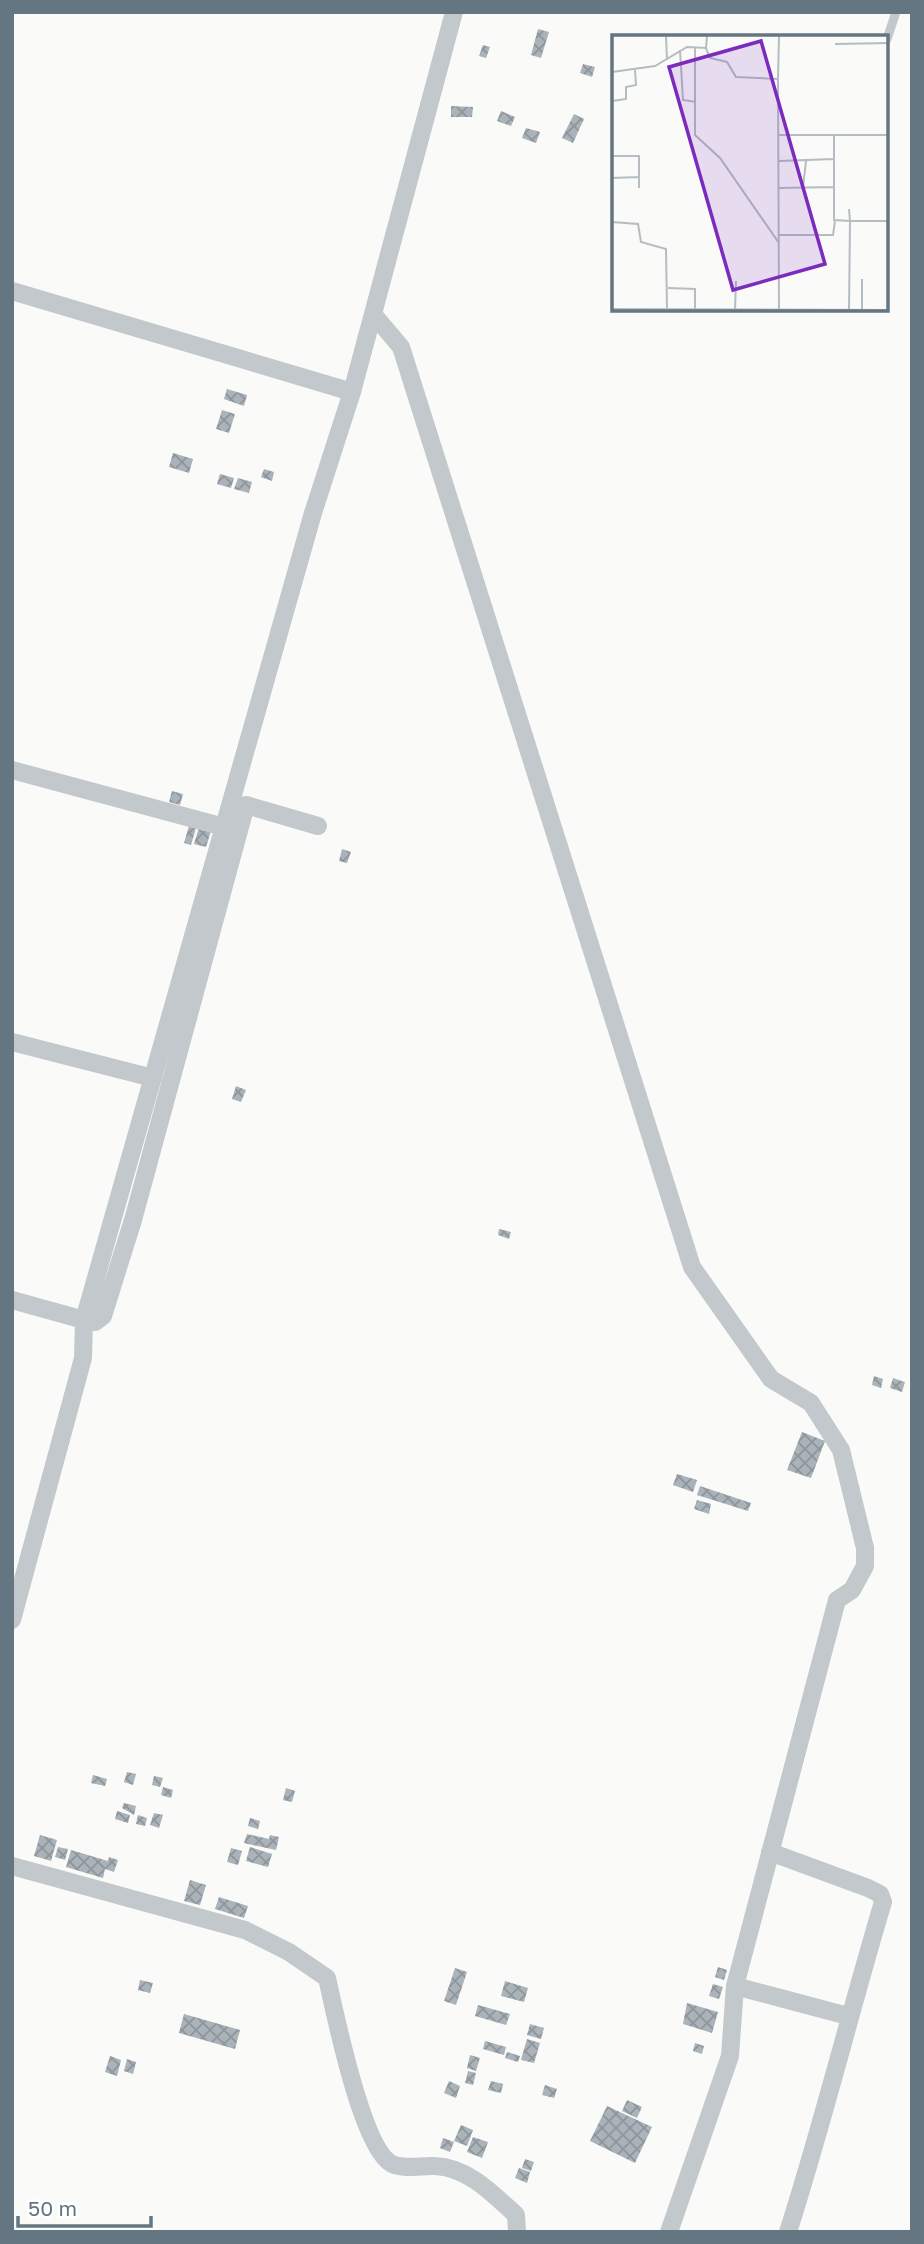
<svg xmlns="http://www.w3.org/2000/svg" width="924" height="2244" viewBox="0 0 924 2244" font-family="'Golos Text',sans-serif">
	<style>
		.building { fill: url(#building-cross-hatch) }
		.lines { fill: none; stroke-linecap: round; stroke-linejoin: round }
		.service { stroke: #c3c8cc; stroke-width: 9 }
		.minor { stroke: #c3c8cc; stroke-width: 18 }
		.inset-road { fill: none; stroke: #b5bdc2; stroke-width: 2 }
		.view { fill: #7b2cbf; fill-opacity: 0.15; stroke: #7b2cbf; stroke-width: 3.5 }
		.inset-edge { fill: none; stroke: #657683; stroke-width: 3.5 }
	</style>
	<defs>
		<pattern id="building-cross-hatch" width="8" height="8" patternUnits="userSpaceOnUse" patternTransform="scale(1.75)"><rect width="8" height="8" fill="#aab3b9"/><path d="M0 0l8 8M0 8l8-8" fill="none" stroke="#8e969c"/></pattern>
	</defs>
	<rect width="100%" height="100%" fill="#fafaf8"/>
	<path class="building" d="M538 29 549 32 541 58 531 55Z
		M483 45 490 47 486 58 479 56Z
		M583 64 595 67 592 77 580 73Z
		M451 106 473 107 472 117H451Z
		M501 111 515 117 511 126 497 121Z
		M574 114 584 119 573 143 562 138Z
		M526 128 540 132 536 143 522 138Z
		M227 389 247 395 244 406 224 399Z
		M222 410 235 414 229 433 216 429Z
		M173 453 193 459 189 473 169 467Z
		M264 469 274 472 272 481 261 477Z
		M220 474 234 478 231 488 217 484Z
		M238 478 252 482 249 493 234 489Z
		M172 791 183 794 180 805 169 802Z
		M189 826 196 828 191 845 184 843Z
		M199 827 211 831 206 847 194 844Z
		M342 849 351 852 347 863 339 861Z
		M236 1086 246 1090 241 1102 232 1099Z
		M499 1229 511 1232 509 1239 498 1235Z
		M874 1376 883 1379 881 1388 872 1385Z
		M893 1378 905 1382 902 1392 890 1388Z
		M802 1432 825 1441 811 1478 787 1470Z
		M677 1474 697 1480 693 1492 673 1485Z
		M700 1486 751 1503 748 1511 697 1495Z
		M697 1500 711 1504 709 1514 694 1509Z
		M127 1772 136 1774 133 1785 124 1782Z
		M93 1775 107 1779 105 1786 91 1783Z
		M154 1776 163 1778 160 1787 152 1785Z
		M163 1787 173 1790 171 1798 161 1795Z
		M286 1788 295 1791 292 1802 283 1800Z
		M124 1803 136 1806 134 1815 122 1808Z
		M117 1811 130 1815 128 1823 115 1819Z
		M154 1813 163 1815 159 1828 150 1825Z
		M138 1815 147 1818 145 1826 136 1824Z
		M250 1818 260 1821 258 1829 248 1826Z
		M247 1834 269 1839 270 1835 279 1837 276 1850 244 1843Z
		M40 1835 57 1840 51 1861 34 1856Z
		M58 1847 68 1849 65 1860 55 1857Z
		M250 1847 272 1854 268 1867 246 1861Z
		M231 1848 242 1851 238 1865 227 1862Z
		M71 1850 108 1861 109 1857 118 1860 114 1872 105 1869 103 1878 66 1867Z
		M190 1880 206 1885 200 1905 184 1901Z
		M219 1897 248 1906 244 1918 215 1909Z
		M718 1967 727 1970 724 1980 715 1977Z
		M455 1968 467 1972 456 2005 444 2001Z
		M140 1980 153 1983 150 1993 138 1990Z
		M505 1981 528 1988 524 2002 501 1996Z
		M713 1984 723 1987 719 1999 709 1996Z
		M687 2003 718 2012 712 2033 683 2024Z
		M478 2005 510 2014 506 2025 475 2016Z
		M184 2014 240 2030 235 2049 179 2033Z
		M530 2024 544 2028 541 2039 527 2035Z
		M527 2039 540 2043 534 2063 521 2060Z
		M485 2041 506 2047 504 2055 483 2049Z
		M695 2043 704 2046 702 2054 693 2051Z
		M507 2052 520 2056 518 2062 505 2058Z
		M470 2055 480 2058 476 2071 467 2068Z
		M110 2056 121 2060 117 2076 105 2072Z
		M127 2059 136 2062 133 2074 124 2071Z
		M468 2071 476 2073 473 2085 465 2083Z
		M449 2081 460 2086 456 2098 444 2093Z
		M491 2081 503 2084 501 2093 488 2090Z
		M545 2085 557 2089 554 2098 542 2095Z
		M627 2100 642 2107 637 2118 622 2111Z
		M607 2106 652 2127 635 2163 590 2141Z
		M461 2125 473 2130 467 2146 454 2141Z
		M473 2137 488 2142 482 2158 467 2152Z
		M443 2138 454 2142 450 2152 440 2148Z
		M525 2159 534 2162 531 2171 522 2168Z
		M519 2168 530 2172 527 2183 515 2178Z"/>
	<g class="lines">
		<path class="service" d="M887 39 896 12"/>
		<path class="minor" d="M12 291 352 392
			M373 314 401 347 692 1267 771 1379 811 1403 841 1450 865 1548V1566L852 1590 837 1600 735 1986 730 2056 669 2232
			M12 770 224 827
			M12 1042 153 1078
			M12 1300 84 1320 95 1322 103 1316 133 1220 246 805 318 826
			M12 1620 83 1358 84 1320 313 513 352 392 454 12
			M770 1852 868 1888 880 1894 883 1902C850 2012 823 2123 788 2232
			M12 1866 245 1930 289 1952 327 1978C335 2013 362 2149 392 2164 406 2170 422 2165 435 2166 468 2167 494 2195 516 2215L517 2232
			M735 1986 848 2016"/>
	</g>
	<g transform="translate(612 35)">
		<rect width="276" height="276" fill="#fafaf8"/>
		<path class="inset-road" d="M54 1 55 25M223 9 277 8M83 12V100L108 123 167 208M94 13 98 23 115 27 124 42 166 44 167 1M68 15 71 65 84 67M0 37 43 31 75 12 94 13 95 1M166 44 167 276M0 47V1M0 66 14 64V52L24 50 23 35M222 99V185L238 186 237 275M166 100H277M0 121H27V153M167 126 222 124M0 143 27 142M191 152 194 126M167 153 222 152M237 174 238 186H276V100M0 187 26 189 29 207 54 214 55 274M167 200H221L223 186M56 253 83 254V275M0 274 277 275M250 275V244M123 276 124 246"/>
		<path class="view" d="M149 6 213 229 121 255 57 32Z"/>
		<rect width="276" height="276" class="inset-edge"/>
	</g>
	<rect width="924" height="2244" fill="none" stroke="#657683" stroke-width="28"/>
	<path d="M18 2216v10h133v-10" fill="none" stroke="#657683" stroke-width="3.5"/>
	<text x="28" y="2216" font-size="21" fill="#657683" stroke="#ffffff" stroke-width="5" paint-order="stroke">50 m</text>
</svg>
